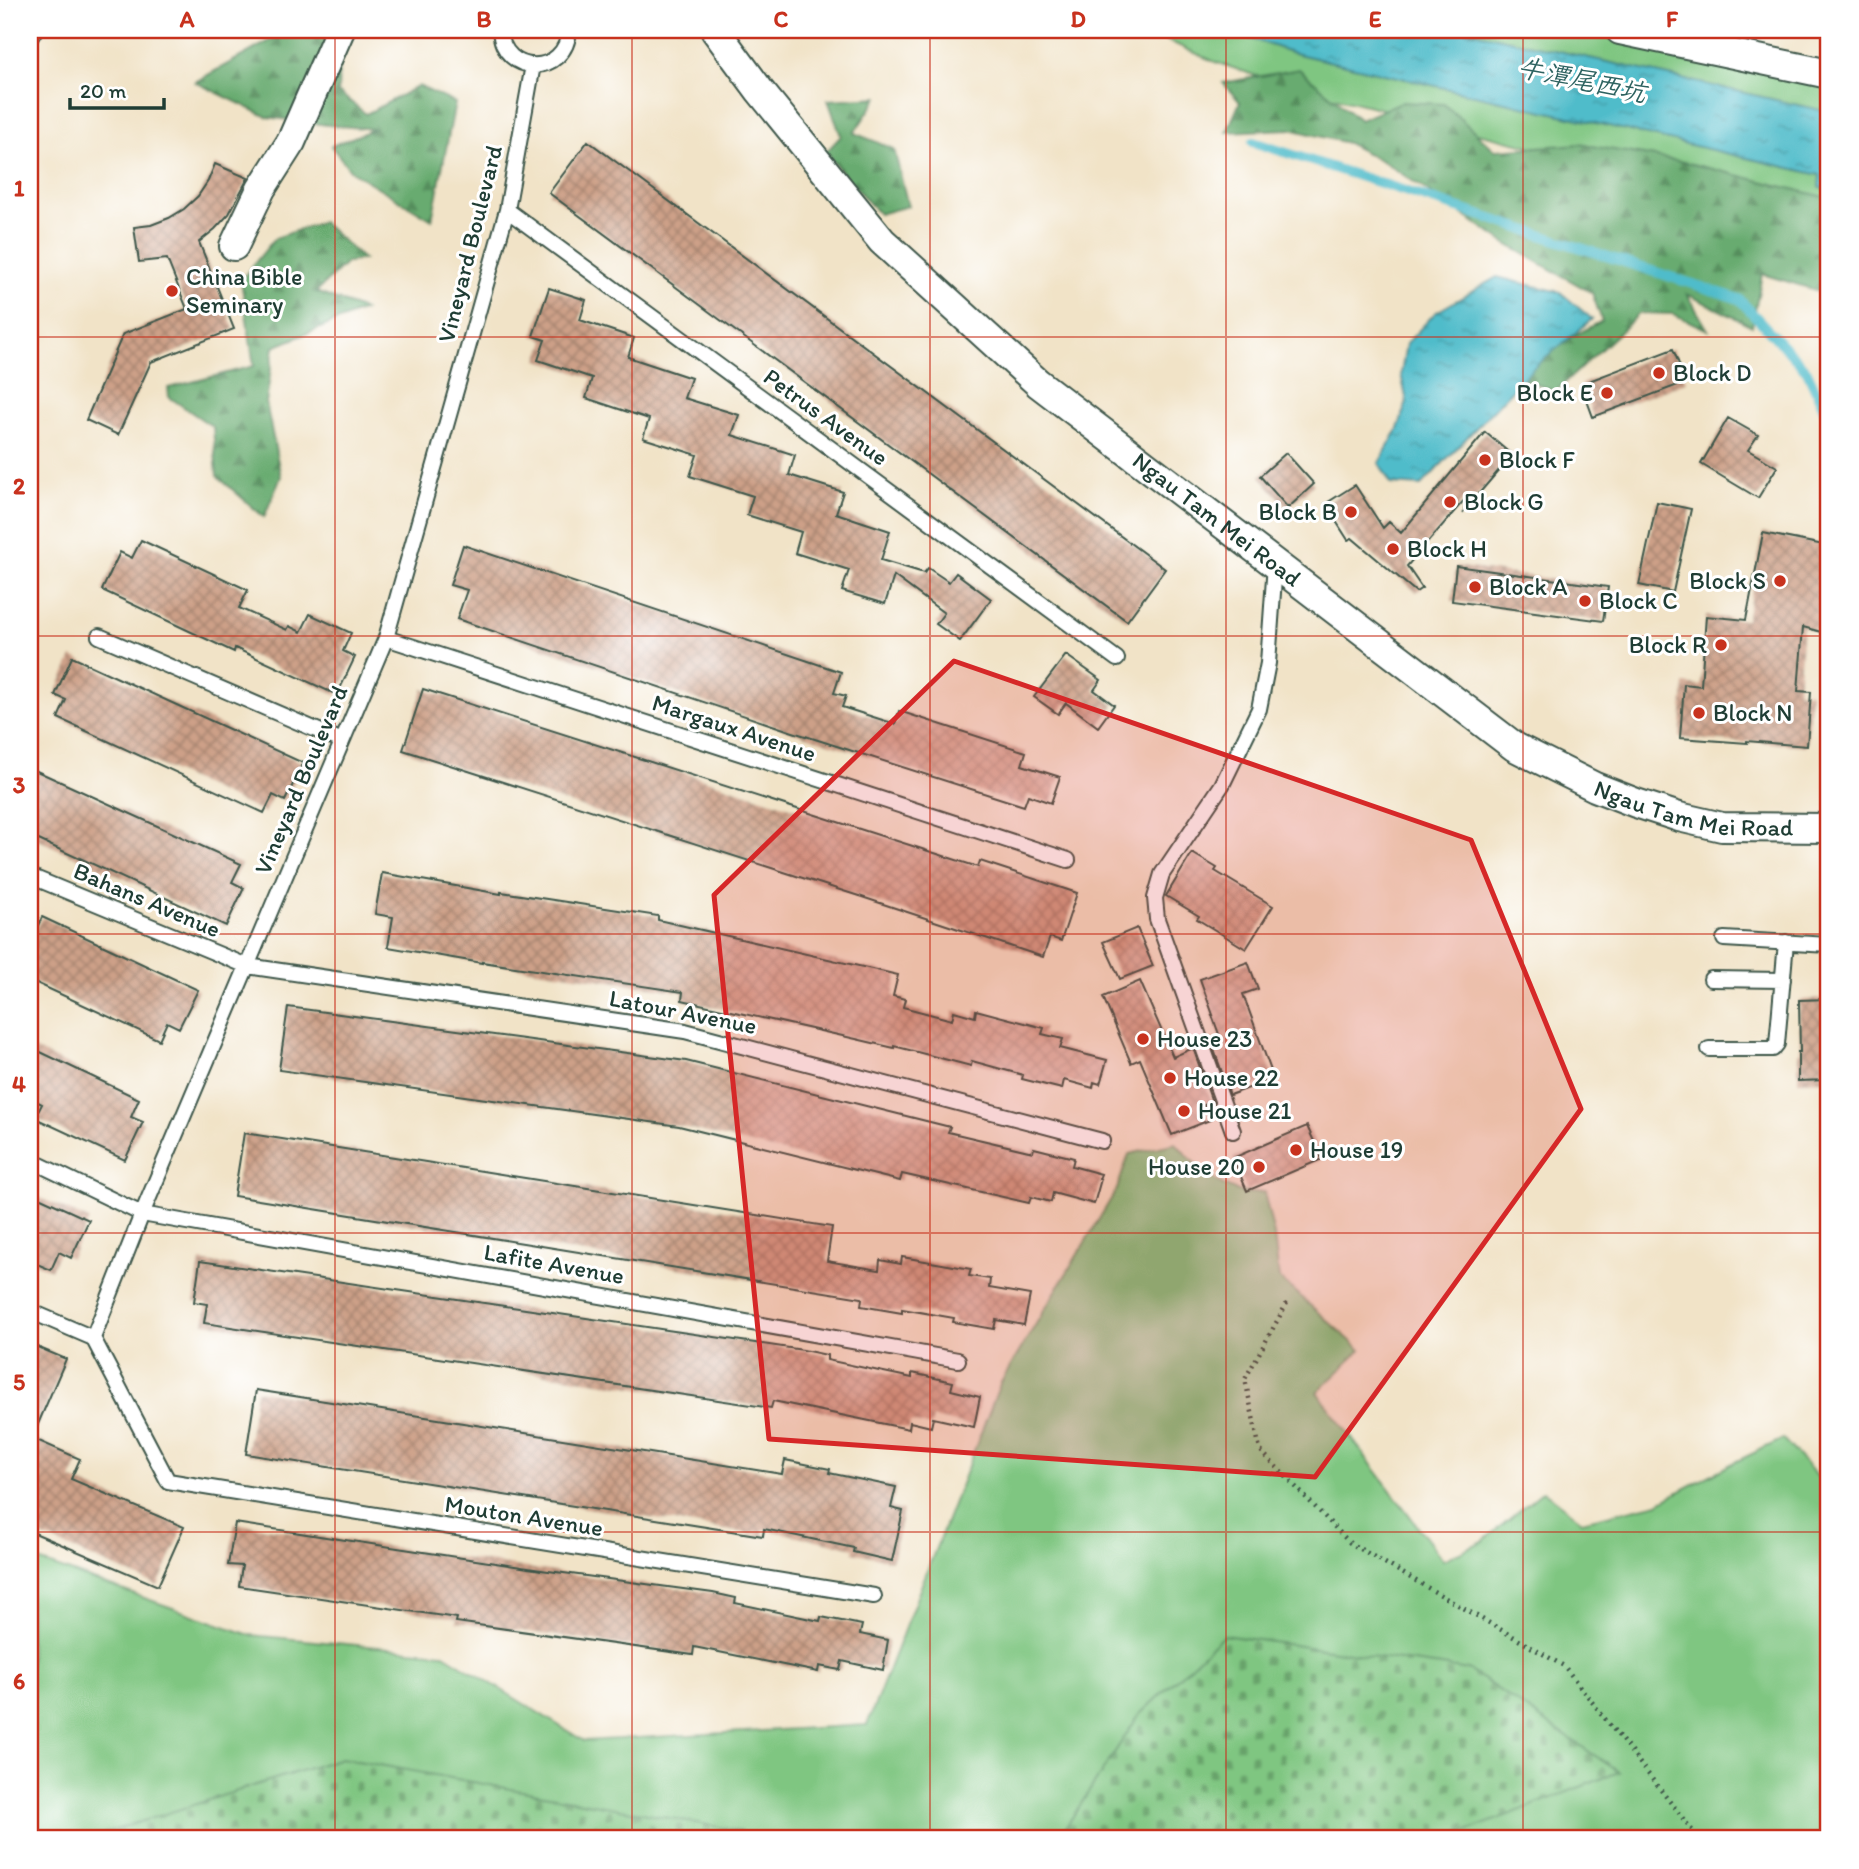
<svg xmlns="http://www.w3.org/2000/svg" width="1859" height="1869" viewBox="0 0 1859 1869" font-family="Itim,'LXGW WenKai TC',sans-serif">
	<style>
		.green { fill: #7fc681; stroke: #4f825a; stroke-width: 2 }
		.forest { fill: url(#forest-firs); stroke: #437452; stroke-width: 2 }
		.cemetery { fill: url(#cemetery-stones); stroke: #4f825a; stroke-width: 2 }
		.water { fill: url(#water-ripples); stroke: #387c7f; stroke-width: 2 }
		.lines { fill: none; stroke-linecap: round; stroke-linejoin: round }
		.stream { stroke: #50bcca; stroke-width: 10 }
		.building { fill: url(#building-cross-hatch) }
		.lane-casing { stroke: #3e564a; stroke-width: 18 }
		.street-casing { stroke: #3e564a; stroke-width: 32 }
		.path { stroke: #3e564a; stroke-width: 4.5; stroke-dasharray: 2 5; stroke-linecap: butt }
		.lane { stroke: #fff; stroke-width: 14 }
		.street { stroke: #fff; stroke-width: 28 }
		.marked { fill: #d62828; fill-opacity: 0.2; stroke: #d62828; stroke-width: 5; stroke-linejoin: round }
		.grid { fill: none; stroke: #c8321e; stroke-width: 2; stroke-opacity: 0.55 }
		.poi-dot { fill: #c8321e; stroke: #fff; stroke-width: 2.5 }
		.labels { text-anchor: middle; stroke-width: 6; stroke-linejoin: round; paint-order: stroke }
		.street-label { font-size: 24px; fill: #1f3d34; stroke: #fff }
		.poi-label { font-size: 24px; fill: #1f3d34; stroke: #fff; text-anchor: start }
		.water-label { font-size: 26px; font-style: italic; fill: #2e6361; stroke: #fff }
		.neatline { fill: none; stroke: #c8321e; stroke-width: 2.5 }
		.grid-label { font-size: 23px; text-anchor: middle; font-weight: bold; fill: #c8321e }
	</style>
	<defs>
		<pattern id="forest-firs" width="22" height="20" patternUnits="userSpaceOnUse" patternTransform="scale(1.75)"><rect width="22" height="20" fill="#67ab6f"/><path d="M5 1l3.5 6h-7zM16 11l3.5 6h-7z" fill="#548c5c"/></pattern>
		<pattern id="cemetery-stones" width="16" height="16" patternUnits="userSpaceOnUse" patternTransform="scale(1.75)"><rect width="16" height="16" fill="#7fc681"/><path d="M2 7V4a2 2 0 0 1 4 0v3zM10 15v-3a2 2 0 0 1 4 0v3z" fill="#67a26a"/></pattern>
		<pattern id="water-ripples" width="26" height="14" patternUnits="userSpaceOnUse" patternTransform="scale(1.75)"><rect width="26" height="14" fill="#50bcca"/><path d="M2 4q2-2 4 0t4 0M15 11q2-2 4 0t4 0" fill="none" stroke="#429aa5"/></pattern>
		<pattern id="building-cross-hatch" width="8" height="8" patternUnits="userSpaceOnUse" patternTransform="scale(1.75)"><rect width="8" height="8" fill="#cda088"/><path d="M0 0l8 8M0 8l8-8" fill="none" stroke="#a68470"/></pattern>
	</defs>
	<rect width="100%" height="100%" fill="#fff"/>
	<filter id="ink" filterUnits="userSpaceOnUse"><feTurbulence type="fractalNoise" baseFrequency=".0143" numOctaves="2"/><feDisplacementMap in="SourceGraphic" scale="14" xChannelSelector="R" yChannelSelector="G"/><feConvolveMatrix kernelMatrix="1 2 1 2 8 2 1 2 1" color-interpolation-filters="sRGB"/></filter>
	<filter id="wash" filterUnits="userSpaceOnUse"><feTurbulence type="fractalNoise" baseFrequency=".00686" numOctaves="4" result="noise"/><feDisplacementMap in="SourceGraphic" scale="28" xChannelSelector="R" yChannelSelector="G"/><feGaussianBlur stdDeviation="1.57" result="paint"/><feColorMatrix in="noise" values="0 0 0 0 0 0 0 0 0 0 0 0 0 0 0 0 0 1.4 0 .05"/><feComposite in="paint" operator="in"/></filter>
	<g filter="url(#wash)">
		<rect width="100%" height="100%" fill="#f1e3c7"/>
		<path class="green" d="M1144 30H1225L1294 53 1821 175 1819 187 1829 190V232L1546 150 1278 83 1215 62Z
			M1465 30H1580L1829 85V112Z
			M1176 1143C1193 1163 1215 1186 1242 1192 1248 1194 1257 1193 1264 1192L1274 1235 1279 1278 1361 1350 1317 1392 1443 1560 1483 1541 1543 1491 1582 1521 1658 1503 1737 1461 1783 1439 1829 1489V1839H30V1558L250 1635 442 1653 584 1741 867 1725 1000 1384 1117 1189 1129 1154Z"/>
		<path class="forest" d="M268 30H340L338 92 366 114 419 86 455 103 432 220 351 171 331 146 374 129 328 125 267 117 195 82 275 38Z
			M1299 69 1360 120 1401 102 1444 104 1495 150 1580 144 1684 162 1829 198V289L1822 292 1762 274 1752 326 1687 294 1708 330 1673 314 1640 313 1556 391 1503 373 1602 321 1592 293 1505 243 1384 162 1347 143 1290 129 1227 132 1240 102 1223 83Z
			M878 97 854 133 894 149 908 206 879 214 825 153 841 136 828 100Z
			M322 222 363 259 346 263 316 292 364 310 274 347 266 403 281 477 264 517 217 476 213 427 169 397 168 388 254 366 241 280 275 238Z"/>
		<path class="cemetery" d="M1223 1635 1469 1670 1619 1772 1454 1836 1453 1839H1058L1139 1715Z
			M341 1758 741 1831 743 1839H86Z"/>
		<path class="water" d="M1225 30H1465L1829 112V190L1819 187 1820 175 1294 53Z
			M1497 277 1560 292 1592 319 1531 370 1421 486 1391 484 1379 463 1398 429 1407 402 1401 374 1406 344 1435 313Z"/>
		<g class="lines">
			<path class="stream" d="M1253 142 1739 299 1807 371 1829 420"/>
		</g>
		<g id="blocks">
			<path class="building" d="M588 141 1165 569 1127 621 549 193Z
				M215 164 248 178 229 214 215 229 199 242 234 329 151 362 118 435 86 420 123 334 187 309 167 259 139 262 134 227 151 225 169 218 184 209 198 196 208 181Z
				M549 288 586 300 580 320 634 338 628 357 691 378 684 398 739 415 732 435 795 455 789 475 843 492 836 513 890 531 881 560 924 573 928 568 949 582 956 573 991 599 960 641 936 624 944 613 894 576 885 604 842 591 849 570 795 553 801 532 747 515 753 496 690 476 697 455 643 438 649 419 586 398 592 378 538 360 545 340 533 336Z
				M1673 349 1686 382 1593 417 1581 384Z
				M1728 418 1758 435 1748 450 1777 467 1758 498 1701 464Z
				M1485 432 1512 455 1464 511 1466 498 1407 566 1422 588 1416 592 1352 538 1348 540 1325 504 1355 485 1383 528 1389 522 1401 533Z
				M1286 453 1314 484 1288 508 1260 476Z
				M1657 502 1691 509 1673 592 1639 585Z
				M1763 533 1829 546V634L1803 627 1798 691 1811 692 1807 746 1747 741V743L1680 738 1684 684 1701 686 1706 616 1746 620Z
				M141 540 248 590 239 608 287 630 289 626 301 632 310 614 351 633 343 651 355 657 337 695 235 648 234 652 102 590 120 552 132 558Z
				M463 545 841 672 834 693 846 696 842 707 895 724 899 711 1026 752 1022 765 1060 777 1051 803 1028 795 1024 806 793 732 457 619 467 590 450 585Z
				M1456 566 1608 587 1603 621 1452 601Z
				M1066 655 1101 680 1094 690 1114 705 1098 727 1066 703 1058 714 1034 697Z
				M72 657 303 763 285 801 273 795 264 813 58 718 66 700 55 695Z
				M423 689 978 867 980 861 1077 893 1061 941 1050 937 1043 957 862 897 403 750Z
				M30 768 241 864 232 882 244 888 226 926 80 858V859L30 836Z
				M1192 853 1217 868 1215 871 1273 906 1246 949 1197 919 1199 916 1166 896Z
				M382 873 501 894V892L658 916V920L898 975 893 996 905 999 903 1007 952 1020 954 1011 975 1017 976 1010 1044 1028 1042 1034 1063 1039 1060 1048 1107 1060 1100 1084 1094 1082 1093 1088 1064 1080 1062 1089 1022 1079 1023 1075 972 1061 971 1066 894 1046V1048L856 1039 682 1000 683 992 482 962V963L388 947 393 917 375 914Z
				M42 917 198 990 179 1028 167 1022 159 1040 30 980V943Z
				M1137 928 1153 966 1120 979 1103 942Z
				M1248 962 1258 989 1243 994 1274 1079 1230 1095 1211 1041 1220 1037 1212 1015H1213L1200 979Z
				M1140 981 1173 1057 1193 1048 1212 1102 1204 1105 1210 1120 1172 1135 1140 1059 1131 1063 1103 997Z
				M1829 999V1080L1798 1081V1052H1800L1799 1000Z
				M288 1007 686 1061 950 1127 948 1132 1033 1152 1034 1148 1074 1158 1072 1166 1101 1174 1099 1179H1101L1094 1204 1053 1193 1051 1202 1031 1197 1029 1203 902 1174 900 1181 679 1126 279 1070Z
				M30 1047 139 1099 131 1117 143 1122 125 1160 35 1118 42 1104 30 1098Z
				M1307 1126 1322 1159 1247 1191 1233 1158Z
				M244 1133 832 1227 827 1261 879 1270 880 1260 901 1264 902 1257 971 1269 969 1276 990 1279 989 1288 1030 1295 1024 1325 996 1320 994 1329 953 1322 954 1318 902 1309V1313L861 1306 862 1298 234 1196Z
				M30 1193 89 1220 71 1258 59 1252 51 1270 30 1261Z
				M200 1261 803 1350 827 1355V1360L912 1378V1373L953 1382 951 1390 980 1397 974 1427 933 1418 931 1427 910 1422 909 1429 773 1401 771 1408 204 1323 207 1304 194 1302Z
				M30 1344 66 1359 32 1438 80 1459 71 1479 184 1527 158 1586 30 1531Z
				M256 1390 782 1474 785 1460 830 1469 829 1473 896 1487 891 1508 903 1511 892 1561 853 1552 854 1548 764 1529 763 1536 246 1454Z
				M235 1523 541 1570 713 1593 736 1598 735 1603 820 1621 821 1617 862 1625 860 1634 888 1640 883 1670 842 1661 840 1670 819 1666 818 1672 694 1647 693 1655 456 1622 457 1618 239 1586 242 1566 228 1565Z"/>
		</g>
	</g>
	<g filter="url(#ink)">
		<use href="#blocks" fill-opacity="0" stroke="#3e564a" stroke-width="2"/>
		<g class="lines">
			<defs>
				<path id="lane" d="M500 30C503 77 566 77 569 30
					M30 38 35 30
					M533 65 507 210 386 638 142 1214 93 1338 168 1481 874 1596
					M507 210 1117 659
					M99 636 342 741
					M386 638 1068 860
					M30 876 247 966 685 1031 1102 1141
					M1724 939 1829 945
					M1711 979 1783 980
					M1709 1049H1773L1777 1044 1786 942
					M1233 1131 1157 919 1155 898 1162 874 1222 785 1259 709 1268 663 1275 564
					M30 1160 142 1214 958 1360
					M30 1311 93 1338"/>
				<g id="street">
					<path id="s1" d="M715 30 760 91 882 241 1038 383 1515 747 1595 787 1636 803 1679 817 1722 827 1829 828"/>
					<path d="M1620 30 1829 74"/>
					<path d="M234 246 261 189 291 142 340 30"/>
				</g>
			</defs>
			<use href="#lane" class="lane-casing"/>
			<use href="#street" class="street-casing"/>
			<path class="path" d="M1287 1303 1245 1379 1260 1450 1350 1543 1564 1666 1699 1839"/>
			<use href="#lane" class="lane"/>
			<use href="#street" class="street"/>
		</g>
	</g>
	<path class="marked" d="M954 661 1471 840 1581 1109 1315 1477 769 1439 714 895Z"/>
	<path class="grid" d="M335 30V1839M632 30V1839M930 30V1839M1226 30V1839M1523 30V1839M30 337H1829M30 636H1829M30 934H1829M30 1233H1829M30 1532H1829"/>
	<g class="poi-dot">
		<circle cx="172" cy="291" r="7"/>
		<circle cx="1659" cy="373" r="7"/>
		<circle cx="1607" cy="393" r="7"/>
		<circle cx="1485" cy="460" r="7"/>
		<circle cx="1450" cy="502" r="7"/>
		<circle cx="1351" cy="512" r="7"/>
		<circle cx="1393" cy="549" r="7"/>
		<circle cx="1780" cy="581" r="7"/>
		<circle cx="1475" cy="587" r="7"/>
		<circle cx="1585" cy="601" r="7"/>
		<circle cx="1721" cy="645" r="7"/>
		<circle cx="1699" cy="713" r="7"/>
		<circle cx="1143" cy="1039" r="7"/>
		<circle cx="1170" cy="1078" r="7"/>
		<circle cx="1184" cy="1111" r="7"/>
		<circle cx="1296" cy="1150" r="7"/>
		<circle cx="1259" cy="1167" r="7"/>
	</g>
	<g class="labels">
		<g class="street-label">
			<text transform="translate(470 244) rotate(-76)" y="8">Vineyard Boulevard</text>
			<text transform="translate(826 417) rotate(36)" y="8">Petrus Avenue</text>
			<text dy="8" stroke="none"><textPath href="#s1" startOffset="705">Ngau Tam Mei Road</textPath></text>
			<text transform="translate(734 728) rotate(18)" y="8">Margaux Avenue</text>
			<text transform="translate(301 780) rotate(-67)" y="8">Vineyard Boulevard</text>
			<text dy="8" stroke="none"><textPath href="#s1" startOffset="1272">Ngau Tam Mei Road</textPath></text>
			<text transform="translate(147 900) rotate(23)" y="8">Bahans Avenue</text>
			<text transform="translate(683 1012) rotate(11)" y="8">Latour Avenue</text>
			<text transform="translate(554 1264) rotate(10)" y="8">Lafite Avenue</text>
			<text transform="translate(524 1516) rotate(9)" y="8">Mouton Avenue</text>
		</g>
		<g class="poi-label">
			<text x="186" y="285">China Bible<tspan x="186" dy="28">Seminary</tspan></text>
			<text x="1673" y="381">Block D</text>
			<text x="1593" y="401" text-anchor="end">Block E</text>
			<text x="1499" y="468">Block F</text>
			<text x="1464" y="510">Block G</text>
			<text x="1337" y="520" text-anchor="end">Block B</text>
			<text x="1407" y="557">Block H</text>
			<text x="1766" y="589" text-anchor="end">Block S</text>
			<text x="1489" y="595">Block A</text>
			<text x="1599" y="609">Block C</text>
			<text x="1707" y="653" text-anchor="end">Block R</text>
			<text x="1713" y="721">Block N</text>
			<text x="1157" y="1047">House 23</text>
			<text x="1184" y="1086">House 22</text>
			<text x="1198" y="1119">House 21</text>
			<text x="1310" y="1158">House 19</text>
			<text x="1245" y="1175" text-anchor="end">House 20</text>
		</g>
		<g class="water-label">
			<text transform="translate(1582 80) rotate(12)" y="9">牛潭尾西坑</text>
		</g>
	</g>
	<rect width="1859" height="1869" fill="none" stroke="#fff" stroke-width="77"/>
	<path d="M70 98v10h94v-10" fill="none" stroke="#1f3d34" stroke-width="3.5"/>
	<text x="80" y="98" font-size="21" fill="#1f3d34" stroke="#ffffff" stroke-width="5" paint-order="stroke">20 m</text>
	<rect x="38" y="38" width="1782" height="1792" class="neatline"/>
	<g class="grid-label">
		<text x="187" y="27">A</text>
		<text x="484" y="27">B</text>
		<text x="781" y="27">C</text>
		<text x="1078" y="27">D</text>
		<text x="1375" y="27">E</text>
		<text x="1672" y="27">F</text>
		<text x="19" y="196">1</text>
		<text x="19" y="494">2</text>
		<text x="19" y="793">3</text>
		<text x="19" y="1092">4</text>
		<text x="19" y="1390">5</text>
		<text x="19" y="1689">6</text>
	</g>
</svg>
